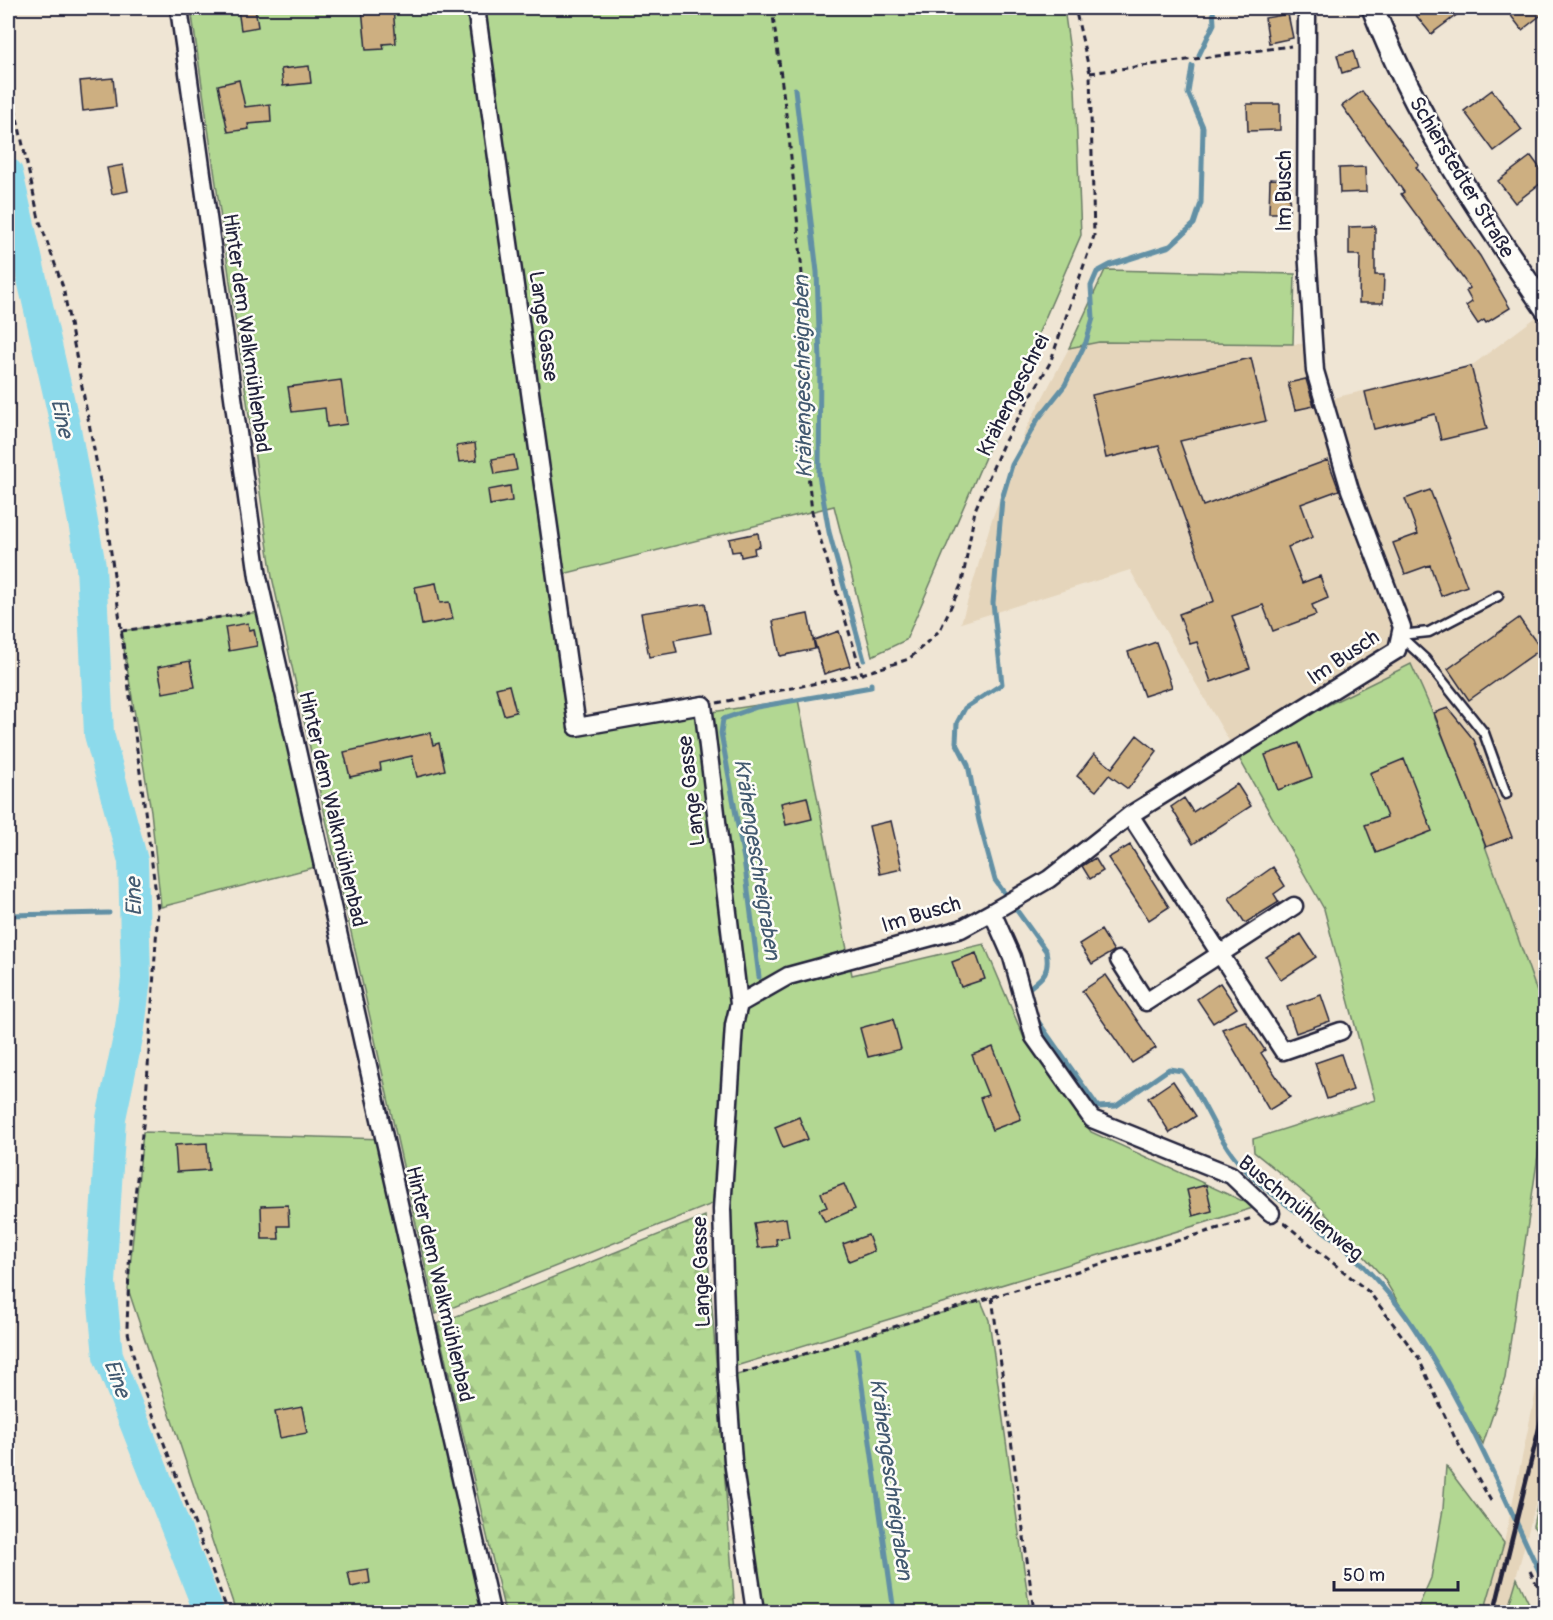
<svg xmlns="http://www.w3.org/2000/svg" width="1553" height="1620" viewBox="0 0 1553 1620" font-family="Pangolin,sans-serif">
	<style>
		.built { fill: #e5d5bb }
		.green { fill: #b2d792; stroke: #6a7c66; stroke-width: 1.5 }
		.forest { fill: url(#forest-firs); stroke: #6a7c66; stroke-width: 1.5 }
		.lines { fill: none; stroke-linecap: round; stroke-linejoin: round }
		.stream { stroke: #6290a5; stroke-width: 5 }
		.river { stroke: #8cdaeb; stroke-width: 30 }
		.building { fill: #cdaf81; stroke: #22223b; stroke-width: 1.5 }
		.service-casing { stroke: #22223b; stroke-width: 13 }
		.minor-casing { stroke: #22223b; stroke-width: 21 }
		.tertiary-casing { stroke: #22223b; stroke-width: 26 }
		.path { stroke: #22223b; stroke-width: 3; stroke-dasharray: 6 4.5; stroke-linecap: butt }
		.service { stroke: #fdfcf7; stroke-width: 8 }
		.minor { stroke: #fdfcf7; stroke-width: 16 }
		.tertiary { stroke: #fdfcf7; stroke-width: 21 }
		.rail { stroke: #22223b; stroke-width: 4.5 }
		.labels { text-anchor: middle; stroke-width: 5; stroke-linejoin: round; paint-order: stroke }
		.street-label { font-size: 21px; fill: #22223b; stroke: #fdfcf7 }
		.water-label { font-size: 22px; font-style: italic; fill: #425970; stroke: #fdfcf7 }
	</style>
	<defs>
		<pattern id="forest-firs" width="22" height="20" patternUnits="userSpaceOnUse" patternTransform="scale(1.5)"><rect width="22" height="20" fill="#b2d792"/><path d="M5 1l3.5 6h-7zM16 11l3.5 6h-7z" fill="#99b87f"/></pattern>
	</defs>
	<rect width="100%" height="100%" fill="#efe5d4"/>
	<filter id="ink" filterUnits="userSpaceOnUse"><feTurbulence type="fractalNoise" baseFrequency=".0167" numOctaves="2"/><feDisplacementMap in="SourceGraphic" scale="12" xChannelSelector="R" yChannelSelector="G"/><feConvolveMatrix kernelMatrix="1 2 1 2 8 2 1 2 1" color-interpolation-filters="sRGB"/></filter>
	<g filter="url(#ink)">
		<path class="built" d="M1539 315 1545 722V998L1537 992 1486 847 1434 713 1235 751 1130 570 961 623 992 519 1026 429 1069 348 1099 342 1314 344 1326 405 1337 397 1471 366Z
			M1545 1348V1460L1535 1506 1507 1612H1484L1504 1543Z"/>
		<path class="green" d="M191 8H1064L1075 88 1081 235 906 640 872 656 834 506 551 577 574 733 798 699 852 975 984 944 1024 1038 1091 1132 1256 1207 736 1366 727 1198 436 1314 272 577Z
			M1105 270 1295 274 1293 344 1099 342 1069 348Z
			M266 611 323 865 161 907 151 811 121 631Z
			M1411 664C1460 770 1498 881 1537 992L1545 998V1108L1505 1378 1483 1444 1383 1277 1312 1199 1254 1152 1253 1139 1375 1100 1324 909 1235 751Z
			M143 1132 385 1139 491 1612H236L128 1289Z
			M981 1301 989 1320 1030 1612H755L727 1378Z
			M1446 1466 1504 1543 1484 1612H1416L1431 1578 1443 1509Z
			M1517 1578 1533 1612H1507Z"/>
		<path class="forest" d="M705 1216 735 1612H505L437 1324Z
			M1545 1470 1546 1541H1545L1533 1526Z"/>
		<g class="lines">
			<path class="stream" d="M1199 55 1214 24 1213 8
				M795 89 817 272 820 361 819 475 829 532 864 660
				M8 915 109 913
				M759 977 744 859 721 733 723 719 757 707 871 687V684
				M1024 992C1041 978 1051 975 1046 951L995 880 979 821 968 765 956 742 957 723 965 708 1002 684 993 603 1002 499 1012 465 1038 419 1065 385 1086 342 1093 318 1091 286 1097 272 1110 265 1170 246 1194 224 1201 203 1203 127 1188 93 1192 66
				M1037 1020 1098 1107 1116 1106 1169 1069 1182 1071C1206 1100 1215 1137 1242 1166 1270 1197 1306 1216 1338 1242 1358 1258 1391 1295 1406 1316 1461 1395 1505 1499 1546 1586
				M857 1350 894 1612"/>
			<path class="river" d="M8 173 66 429 91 566 99 734 133 861 136 979 130 1028 111 1118 101 1283 108 1356 209 1612"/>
		</g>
		<path class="building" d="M255 8 258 27 241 30 238 9Z
			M362 8H393L396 43 383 44 384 49 366 50Z
			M1410 8H1466L1431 34Z
			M1505 8H1545V12L1522 30Z
			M1288 14 1293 38 1269 43 1265 18Z
			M1353 51 1358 68 1342 73 1337 55Z
			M309 66 311 83 283 86 281 69Z
			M113 78 116 107 83 111 80 81Z
			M239 80 245 107 270 104 271 122 248 124 249 129 228 132 218 85Z
			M1492 90 1522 130 1494 151 1464 111Z
			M1362 91 1419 165 1416 167 1480 256 1510 308 1486 323 1484 320 1478 324 1466 306 1472 302 1466 291 1470 288 1401 194 1404 192 1342 106Z
			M1247 104H1280V130L1248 131Z
			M1531 156 1545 175V180L1515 203 1498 181Z
			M123 165 128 191 112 194 107 168Z
			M1365 167 1366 192 1340 193 1339 168Z
			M1270 179 1290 180 1289 213H1269Z
			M1375 226V275H1384L1383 303H1359L1360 255H1349V227Z
			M1251 358 1266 421 1180 441 1203 506 1328 460 1339 490 1301 504 1313 537 1288 547 1302 583 1320 576 1328 598 1312 605 1316 615 1273 631 1263 605 1232 616 1250 668 1211 682 1197 642 1190 644 1179 614 1214 601 1159 446 1106 458 1092 395Z
			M1471 366 1487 429 1441 440 1435 414 1374 429 1365 392Z
			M1306 379 1314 406 1295 410 1288 383Z
			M341 380 347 424 327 427 325 408 292 412 288 387Z
			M475 443 477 460 459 462 456 446Z
			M514 455 517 470 495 474 492 459Z
			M510 486 512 501 490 505 488 490Z
			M1430 490 1467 586 1441 596 1430 565 1405 574 1393 543 1418 534 1405 499Z
			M758 533 760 546 754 548 755 554 741 557 740 551 732 552 729 539Z
			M436 583 440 603 449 602 453 619 422 625 415 587Z
			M705 603 711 633 674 640 677 652 649 657 641 613Z
			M808 614 815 649 780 656 773 621Z
			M1519 618 1541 649 1469 700 1448 669Z
			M248 623 249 630 254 629 257 646 229 651 225 627Z
			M839 631 850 666 824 674 814 640Z
			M1156 642 1172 687 1144 696 1128 652Z
			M190 661 195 687 163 693 158 667Z
			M509 685 516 712 504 715 496 688Z
			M1448 708 1474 740 1512 837 1486 847 1434 713Z
			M430 733 433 745 439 743 445 770 417 777 412 756 380 763 381 770 350 777 344 752Z
			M1137 735 1157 751 1128 789 1109 775 1096 791 1077 776 1094 754 1112 768Z
			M1299 743 1312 777 1278 790 1265 755Z
			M1404 759 1432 831 1376 853 1365 825 1387 817 1370 773Z
			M1237 784 1251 806 1193 844 1171 807 1184 798 1193 812Z
			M807 797 812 819 786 825 781 803Z
			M891 821 902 869 880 874 869 826Z
			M1130 845 1169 907 1149 920 1108 858Z
			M1095 858 1103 871 1090 879 1082 866Z
			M1273 867 1285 886 1274 894 1279 902 1245 923 1229 898Z
			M1101 930 1114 951 1092 964 1079 944Z
			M1301 934 1316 957 1281 980 1266 957Z
			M976 953 985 979 961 987 952 962Z
			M1106 975 1156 1048 1132 1063 1082 991Z
			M1220 983 1237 1008 1213 1023 1197 999Z
			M1321 995 1330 1021 1296 1033 1287 1007Z
			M893 1019 901 1049 868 1057 860 1028Z
			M1245 1021 1265 1050 1261 1053 1290 1097 1269 1110 1222 1029Z
			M993 1047 1021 1119 992 1130 980 1098 988 1095 972 1055Z
			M1341 1054 1353 1090 1327 1099 1315 1063Z
			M1173 1081 1196 1116 1170 1133 1148 1098Z
			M799 1117 808 1139 783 1148 775 1127Z
			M207 1143 209 1170 177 1172 175 1145Z
			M844 1184 855 1209 825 1222 819 1210 827 1207 821 1193Z
			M1206 1185 1212 1211 1193 1216 1187 1190Z
			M288 1205 289 1226H278L279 1239H262L261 1206Z
			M786 1218 789 1237 776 1239 777 1246 758 1248 754 1223Z
			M868 1235 874 1251 849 1261 843 1244Z
			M302 1407 307 1433 280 1438 275 1412Z
			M368 1569 370 1583 351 1587 348 1572Z"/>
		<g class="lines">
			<defs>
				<path id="service" d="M1400 635 1429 632 1498 596
					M1400 636 1425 659 1484 733 1506 794"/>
				<path id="minor" d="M179 8 258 577 491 1612
					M476 8 577 727 703 705 739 1004 734 1025 722 1209 727 1378 733 1461 755 1612
					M1130 815 1283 1051 1341 1031
					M992 912 1012 957 1034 1037 1092 1119 1231 1175 1271 1213
					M1119 960 1146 1002 1294 906
					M739 1004 788 976 961 929 992 912 1049 879 1130 815 1397 650 1402 627 1350 490 1315 371 1306 235 1307 8"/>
				<path id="tertiary" d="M1373 8C1415 117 1480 213 1546 309"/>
			</defs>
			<use href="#service" class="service-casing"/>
			<use href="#minor" class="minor-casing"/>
			<use href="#tertiary" class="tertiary-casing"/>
			<path class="path" d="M772 8 789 137 800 247 805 317V445L812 512 862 674
				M1090 73 1291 46
				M8 89 14 104 39 219 63 287 105 507 158 909 146 1099 130 1240 127 1328 138 1375 228 1612
				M121 631 250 613
				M717 703 862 674 909 659 940 630 962 583 975 510 1003 444 1050 363 1094 236 1090 73 1075 8
				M1284 1223 1370 1293 1418 1357 1455 1438 1491 1501
				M992 1297 1034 1612
				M742 1373 1252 1218
				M1530 1571 1546 1602"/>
			<use href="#service" class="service"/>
			<use href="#minor" class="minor"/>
			<use href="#tertiary" class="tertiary"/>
			<path class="rail" d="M1494 1612 1546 1400"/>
		</g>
	</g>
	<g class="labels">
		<g class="street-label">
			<text transform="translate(1462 177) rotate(59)" y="7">Schierstedter Straße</text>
			<text transform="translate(1284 191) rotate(-90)" y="7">Im Busch</text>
			<text transform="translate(544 326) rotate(82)" y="7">Lange Gasse</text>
			<text transform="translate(247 333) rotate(82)" y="7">Hinter dem Walkmühlenbad</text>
			<text transform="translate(1013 395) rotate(-63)" y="7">Krähengeschrei</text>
			<text transform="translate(1343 657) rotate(-34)" y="7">Im Busch</text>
			<text transform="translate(691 791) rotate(-97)" y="7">Lange Gasse</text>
			<text transform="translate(333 809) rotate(77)" y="7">Hinter dem Walkmühlenbad</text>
			<text transform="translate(921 914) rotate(-17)" y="7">Im Busch</text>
			<text transform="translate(1301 1208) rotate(39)" y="7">Buschmühlenweg</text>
			<text transform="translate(701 1272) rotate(-92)" y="7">Lange Gasse</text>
			<text transform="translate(440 1284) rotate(77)" y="7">Hinter dem Walkmühlenbad</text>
		</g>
		<g class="water-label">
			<text transform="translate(802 377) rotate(-91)" y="8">Krähengeschreigraben</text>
			<text transform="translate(63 418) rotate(78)" y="8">Eine</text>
			<text transform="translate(758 859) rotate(81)" y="8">Krähengeschreigraben</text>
			<text transform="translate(133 897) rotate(-91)" y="8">Eine</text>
			<text transform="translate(118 1378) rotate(70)" y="8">Eine</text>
			<text transform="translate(892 1479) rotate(82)" y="8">Krähengeschreigraben</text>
		</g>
	</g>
	<rect width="1553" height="1620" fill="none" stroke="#fdfcf7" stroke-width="30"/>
	<rect x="15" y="15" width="1523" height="1590" fill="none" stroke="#22223b" stroke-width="2" filter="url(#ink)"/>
	<path d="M1334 1581v9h124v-9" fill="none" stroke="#22223b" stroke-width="3"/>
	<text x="1343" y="1581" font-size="18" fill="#22223b" stroke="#fdfcf7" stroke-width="4.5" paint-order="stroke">50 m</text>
</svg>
